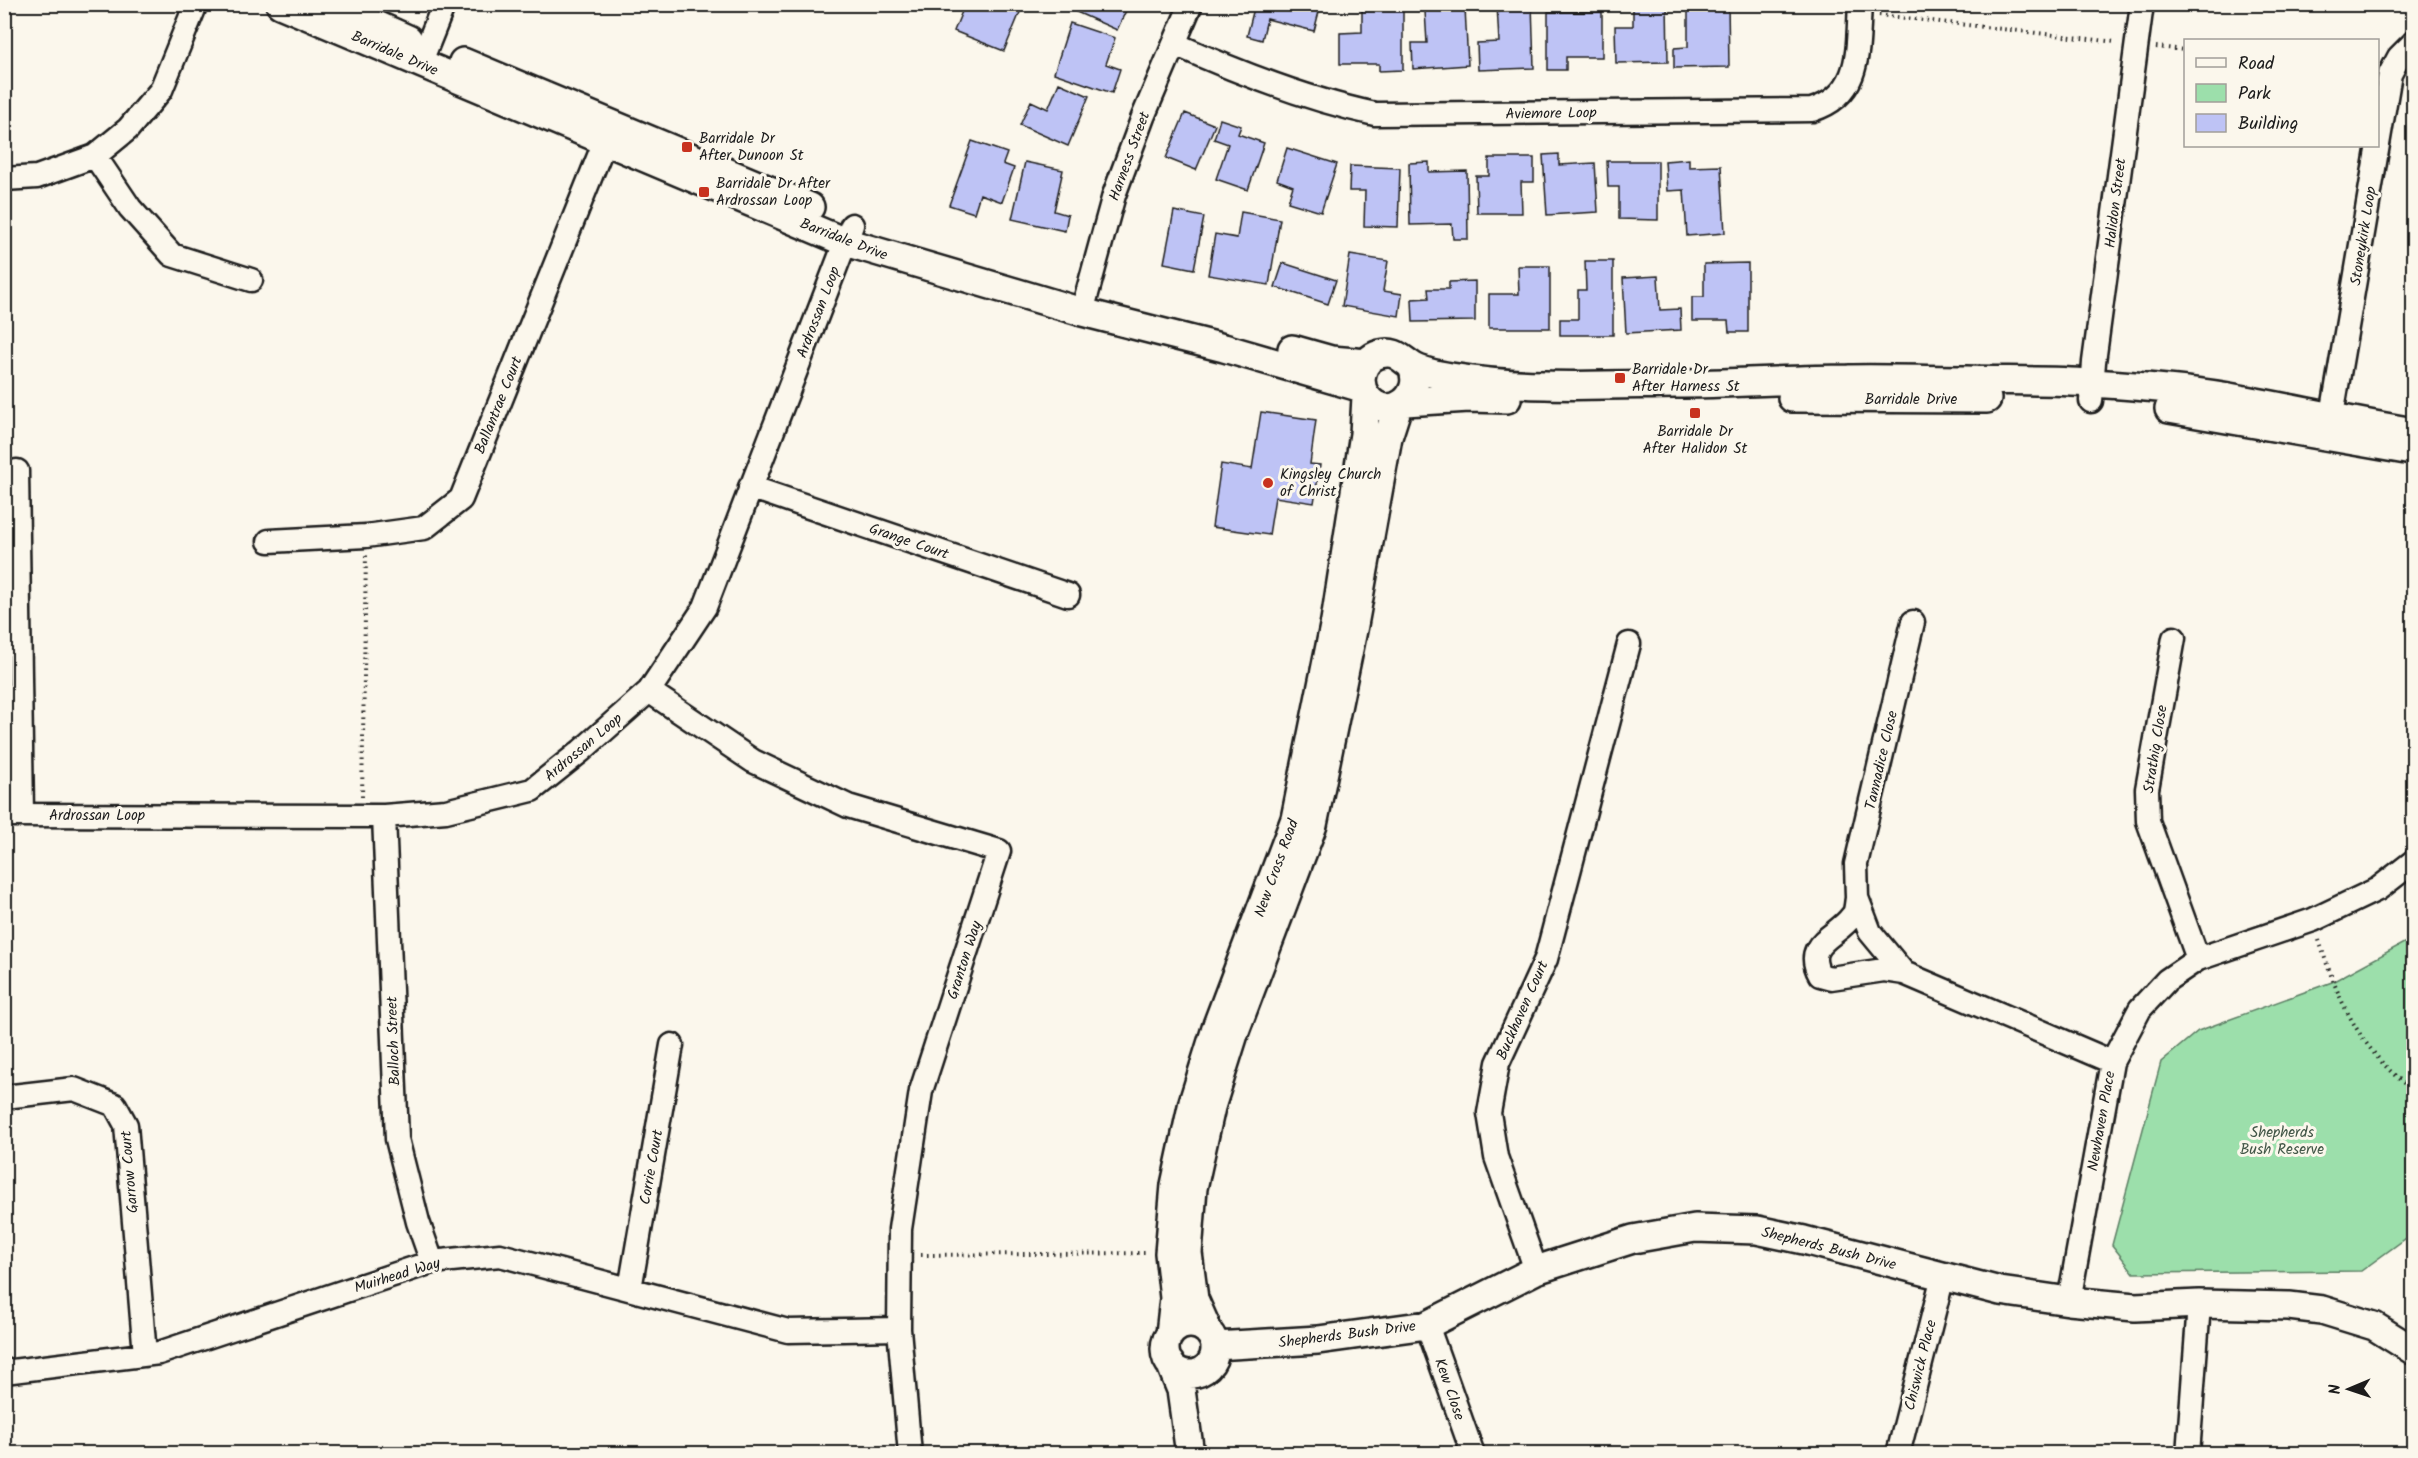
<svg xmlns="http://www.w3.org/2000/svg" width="2418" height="1458" viewBox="0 0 2418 1458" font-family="Kalam,sans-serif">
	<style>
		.green { fill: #9cdfab; stroke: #5c7e64; stroke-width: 1.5 }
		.building { fill: #bec3f5; stroke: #1c1c1c; stroke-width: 1.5 }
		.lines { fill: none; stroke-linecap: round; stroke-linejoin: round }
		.minor-casing { stroke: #1c1c1c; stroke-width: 27 }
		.tertiary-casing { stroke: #1c1c1c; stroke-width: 32 }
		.path { stroke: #1c1c1c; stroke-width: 4; stroke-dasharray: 1.5 4.5; stroke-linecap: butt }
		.minor { stroke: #fbf7ec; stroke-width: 22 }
		.tertiary { stroke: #fbf7ec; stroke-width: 27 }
		.poi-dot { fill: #c8321e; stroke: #fbf7ec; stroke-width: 2 }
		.labels { text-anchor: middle; stroke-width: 6; stroke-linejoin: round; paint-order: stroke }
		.street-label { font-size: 15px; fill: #1c1c1c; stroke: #fbf7ec }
		.poi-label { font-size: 15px; fill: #1c1c1c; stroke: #fbf7ec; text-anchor: start }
		.park-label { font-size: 15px; fill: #425647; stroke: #fbf7ec }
	</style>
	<rect width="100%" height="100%" fill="#fbf7ec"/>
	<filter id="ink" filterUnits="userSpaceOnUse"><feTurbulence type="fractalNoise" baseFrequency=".0167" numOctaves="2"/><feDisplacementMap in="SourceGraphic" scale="12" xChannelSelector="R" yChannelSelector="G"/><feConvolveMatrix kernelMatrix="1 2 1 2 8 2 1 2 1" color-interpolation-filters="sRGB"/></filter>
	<g filter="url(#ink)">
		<path class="green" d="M2413 938V1233L2361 1271 2134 1273 2112 1245 2161 1062 2198 1031 2332 982Z"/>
		<path class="building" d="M965 4 1023 5 1004 51 954 31Z
			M1074 4H1129L1117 30 1072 10Z
			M1255 4H1321L1314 31 1267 19 1262 40 1247 36Z
			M1532 4 1534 68 1478 70 1477 43 1499 42 1497 5Z
			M1633 4H1667L1668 62 1616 63 1615 26H1633Z
			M1728 4 1729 67 1674 68V48L1688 47V5Z
			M1465 8 1468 65 1413 69 1412 43H1427L1425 11Z
			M1362 10H1403V70L1379 71V64H1340V33L1362 32Z
			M1548 12H1602V57H1566V70H1548Z
			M1070 23 1115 38 1106 64 1120 69 1112 93 1054 73Z
			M1059 83 1089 96 1068 146 1020 125 1031 101 1048 109Z
			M1185 113 1215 125 1196 170 1166 158Z
			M1220 119 1241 126 1238 134 1264 143 1248 190 1216 179 1228 144 1214 139Z
			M972 141 1007 153 1003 164 1014 168 1002 202 980 194 974 213 949 205Z
			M1287 148 1337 164 1321 212 1288 202 1293 186 1277 180Z
			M1559 154V165L1595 163 1598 212 1547 215 1543 155Z
			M1489 158H1534V182H1521L1522 213H1477L1476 176H1489Z
			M1689 159V167L1721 166 1725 233 1687 236 1684 190 1667 191 1665 161Z
			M1607 161H1658V220L1619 219V187H1608Z
			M1025 162 1063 170 1054 211 1068 215 1065 231 1012 219Z
			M1429 162V172L1467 171 1468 239H1453L1452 224 1410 225 1409 163Z
			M1350 166 1400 168 1398 227 1364 226 1365 191H1349Z
			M1174 211 1204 217 1194 269 1164 263Z
			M1241 212 1280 219 1269 285 1208 275 1215 234 1237 238Z
			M1350 255 1388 261 1383 291 1402 294 1399 316 1342 306Z
			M1585 261H1613V335H1560V319H1578V290H1586Z
			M1283 263 1336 280 1328 304 1275 287Z
			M1748 263V332H1729L1728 321H1692V297H1704V264Z
			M1518 266H1550V328H1489V294H1519Z
			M1658 276 1660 310 1680 309 1681 330 1626 333 1623 278Z
			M1475 281V321L1413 322 1412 299 1429 298 1428 289H1449V282Z
			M1261 412 1316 420 1310 464 1320 465 1314 503 1275 497 1269 535 1212 527 1221 464 1252 469Z"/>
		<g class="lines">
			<defs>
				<path id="minor" d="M1175 44C1239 73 1305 99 1375 114L1812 110C1863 94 1857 49 1860 4
					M420 64 444 4
					M95 156 130 208 172 255 251 280
					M4 179 37 177 95 156 128 129 161 90 196 4
					M1082 312 1114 195 1143 117 1191 4
					M2091 401 2094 362 2142 4
					M2329 433 2390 74 2399 57 2414 42
					M17 471 22 814
					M750 487 1068 595
					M269 541 366 536 424 528 461 499 611 126
					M1913 622 1856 864 1857 898 1870 932 1904 973 2112 1062
					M2174 638 2147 789 2148 821 2198 959
					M649 691 753 761 848 806 999 851 921 1091 900 1229 899 1329 910 1454
					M4 815 384 816 446 811 532 790 581 751 649 691 705 607 852 225
					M384 816 397 1139 418 1222 432 1262
					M1857 898C1856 904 1856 912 1852 916 1836 938 1802 943 1820 975L1831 978 1884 970 1904 973
					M4 1097 74 1089 115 1105 126 1125 145 1355
					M1536 1270 1496 1157 1489 1113 1498 1063 1546 959 1629 644
					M630 1289 672 1045
					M2069 1301 2112 1062 2140 1009 2167 980 2198 959 2313 920 2378 889 2414 861
					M1427 1325 1473 1454
					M4 1372 159 1353 432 1262 500 1255 788 1331 899 1329
					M1898 1454 1943 1276
					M2188 1454 2199 1304"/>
				<path id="tertiary" d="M280 4 845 242 1082 312 1224 348 1362 388
					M330 4 408 39
					M463 62 810 207
					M1292 349 1331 360 1367 363
					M1411 365C1427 396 1388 424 1367 397 1356 383 1361 359 1380 354 1395 350 1400 358 1411 365 1421 372 1439 375 1451 377 1524 389 1602 385 1676 384 1733 384 1791 379 1848 379 1887 378 1927 380 1967 380 2008 381 2050 380 2091 383 2142 386 2195 390 2245 400 2301 410 2357 423 2414 432
					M1792 398 1987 399
					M1405 402 1469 398 1507 399
					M2169 409 2406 450
					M1165 1349a25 25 0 1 1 50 0a25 25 0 1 1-50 0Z
					M1209 1333 1194 1299 1188 1253 1193 1188 1211 1107 1235 1031 1313 825 1354 625 1388 437 1398 406
					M1170 1334 1174 1298 1169 1253 1175 1185 1193 1102 1217 1025 1295 819 1335 621 1364 434 1366 396
					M1215 1346 1318 1340 1427 1325 1536 1270 1633 1239 1695 1228 1757 1230 1804 1240 2000 1291 2069 1301 2135 1307 2199 1304 2289 1306 2322 1310 2374 1326 2414 1351
					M1170 1363 1181 1390 1190 1454"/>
			</defs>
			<use href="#minor" class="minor-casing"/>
			<use href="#tertiary" class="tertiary-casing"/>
			<path class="path" d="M1879 15 2116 42
				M2156 47 2186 50
				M362 797 366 555
				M2319 940C2338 1001 2361 1052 2414 1091
				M921 1255 1148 1253"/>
			<use href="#minor" class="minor"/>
			<use href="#tertiary" class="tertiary"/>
		</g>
	</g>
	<g class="poi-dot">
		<rect x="681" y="141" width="12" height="12" rx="3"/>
		<rect x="698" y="186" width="12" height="12" rx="3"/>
		<rect x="1614" y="372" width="12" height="12" rx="3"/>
		<rect x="1689" y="407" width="12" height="12" rx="3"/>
		<circle cx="1268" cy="483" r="6"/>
	</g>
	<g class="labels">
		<g class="street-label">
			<text transform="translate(395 53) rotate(23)" y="5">Barridale Drive</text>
			<text transform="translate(1551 113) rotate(-1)" y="5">Aviemore Loop</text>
			<text transform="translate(1129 156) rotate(-70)" y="5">Harness Street</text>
			<text transform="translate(2115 203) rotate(-83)" y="5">Halidon Street</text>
			<text transform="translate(2363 236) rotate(-81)" y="5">Stoneykirk Loop</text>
			<text transform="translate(844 239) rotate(21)" y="5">Barridale Drive</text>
			<text transform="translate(818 312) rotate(-69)" y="5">Ardrossan Loop</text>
			<text x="1911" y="404">Barridale Drive</text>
			<text transform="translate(498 405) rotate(-68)" y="5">Ballantrae Court</text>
			<text transform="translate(909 541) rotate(19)" y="5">Grange Court</text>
			<text transform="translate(583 747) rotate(-40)" y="5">Ardrossan Loop</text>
			<text transform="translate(2155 749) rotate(-81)" y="5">Strathig Close</text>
			<text transform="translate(1881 760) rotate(-77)" y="5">Tannadice Close</text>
			<text x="97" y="820">Ardrossan Loop</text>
			<text transform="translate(1276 868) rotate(-70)" y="5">New Cross Road</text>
			<text transform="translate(964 960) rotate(-72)" y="5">Granton Way</text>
			<text transform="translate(1522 1010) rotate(-66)" y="5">Buckhaven Court</text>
			<text transform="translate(393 1041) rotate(-92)" y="5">Balloch Street</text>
			<text transform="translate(2101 1121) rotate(-80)" y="5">Newhaven Place</text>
			<text transform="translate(651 1167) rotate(-80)" y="5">Corrie Court</text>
			<text transform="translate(129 1172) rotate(-95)" y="5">Garrow Court</text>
			<text transform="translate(1829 1248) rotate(14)" y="5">Shepherds Bush Drive</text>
			<text transform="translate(397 1275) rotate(-17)" y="5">Muirhead Way</text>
			<text transform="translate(1347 1334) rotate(-7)" y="5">Shepherds Bush Drive</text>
			<text transform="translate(1920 1365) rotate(-76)" y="5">Chiswick Place</text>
			<text transform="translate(1450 1389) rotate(71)" y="5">Kew Close</text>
		</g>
		<g class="poi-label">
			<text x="699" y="143">Barridale Dr<tspan x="699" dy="17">After Dunoon St</tspan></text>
			<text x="716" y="188">Barridale Dr After<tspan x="716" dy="17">Ardrossan Loop</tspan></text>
			<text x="1632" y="374">Barridale Dr<tspan x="1632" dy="17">After Harness St</tspan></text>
			<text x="1695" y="436" text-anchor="middle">Barridale Dr<tspan x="1695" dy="17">After Halidon St</tspan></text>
			<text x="1280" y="479">Kingsley Church<tspan x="1280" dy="17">of Christ</tspan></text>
		</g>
		<g class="park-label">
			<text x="2282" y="1137">Shepherds<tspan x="2282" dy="17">Bush Reserve</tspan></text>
		</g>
	</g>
	<rect width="2418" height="1458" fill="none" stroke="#fbf7ec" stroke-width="24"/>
	<rect x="12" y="12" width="2394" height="1434" fill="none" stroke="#1c1c1c" stroke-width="2" filter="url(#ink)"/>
	<rect x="2184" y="39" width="195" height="108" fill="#fbf7ec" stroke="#a29f99" stroke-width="1.5"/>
	<rect x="2196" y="58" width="30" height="9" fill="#fbf7ec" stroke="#a29f99" stroke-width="1.5"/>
	<text x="2238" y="69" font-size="18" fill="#1c1c1c">Road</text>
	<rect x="2196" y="84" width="30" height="18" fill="#9cdfab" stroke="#a29f99" stroke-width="1.5"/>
	<text x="2238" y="99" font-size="18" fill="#1c1c1c">Park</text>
	<rect x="2196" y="114" width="30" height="18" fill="#bec3f5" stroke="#a29f99" stroke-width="1.5"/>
	<text x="2238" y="129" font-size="18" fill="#1c1c1c">Building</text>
	<g transform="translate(2349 1389) rotate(268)" stroke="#fbf7ec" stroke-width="4.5" paint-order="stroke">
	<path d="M0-4.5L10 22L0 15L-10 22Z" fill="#1c1c1c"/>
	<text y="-9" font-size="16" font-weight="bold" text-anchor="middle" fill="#1c1c1c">N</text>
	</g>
</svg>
